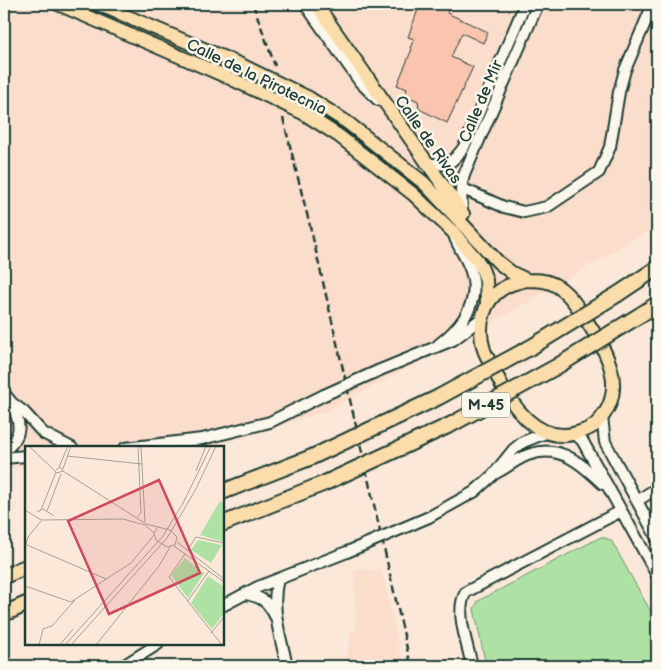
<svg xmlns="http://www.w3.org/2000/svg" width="661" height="670" viewBox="0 0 661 670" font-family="'Balsamiq Sans',sans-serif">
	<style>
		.built { fill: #fbddcc }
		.green { fill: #aee2a4; stroke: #66906c }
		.building { fill: #fbc4ae; stroke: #1f3d34 }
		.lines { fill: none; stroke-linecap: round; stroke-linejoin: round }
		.minor-casing { stroke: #1f3d34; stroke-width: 14 }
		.major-casing { stroke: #1f3d34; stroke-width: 16 }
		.highway-casing { stroke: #1f3d34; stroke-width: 18 }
		.minor { stroke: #fbf7ec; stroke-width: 10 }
		.major { stroke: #fbddab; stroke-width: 12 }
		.highway { stroke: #fbddab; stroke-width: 14 }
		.rail { stroke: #1f3d34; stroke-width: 2.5; stroke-dasharray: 8 4; stroke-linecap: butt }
		.minor-bridge-casing { stroke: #1f3d34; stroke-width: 14; stroke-linecap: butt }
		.highway-bridge-casing { stroke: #1f3d34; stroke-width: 18; stroke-linecap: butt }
		.minor-bridge { stroke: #fbf7ec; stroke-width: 10 }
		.highway-bridge { stroke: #fbddab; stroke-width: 14 }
		.labels { text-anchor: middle; stroke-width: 5; stroke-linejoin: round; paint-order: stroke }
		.shield { fill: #fbf7ec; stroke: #61756b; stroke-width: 1 }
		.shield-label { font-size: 15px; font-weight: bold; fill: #1f3d34 }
		.street-label { font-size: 16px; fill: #1f3d34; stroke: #fbf7ec }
		.inset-road { fill: none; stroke: #a3a497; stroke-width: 1 }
		.view { fill: #d1495b; fill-opacity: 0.15; stroke: #d1495b; stroke-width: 2.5 }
		.inset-edge { fill: none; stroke: #1f3d34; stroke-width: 2.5 }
	</style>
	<rect width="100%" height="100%" fill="#fbe8d9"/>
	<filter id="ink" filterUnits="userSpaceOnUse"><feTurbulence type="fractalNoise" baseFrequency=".02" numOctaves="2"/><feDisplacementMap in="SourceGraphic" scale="10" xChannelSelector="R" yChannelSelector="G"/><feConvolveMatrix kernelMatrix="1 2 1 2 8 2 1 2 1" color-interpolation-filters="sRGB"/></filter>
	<g filter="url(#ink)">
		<path class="built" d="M4 4H657V225L529 302 327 411 211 447 26 448V467L4 468Z
			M381 569 404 666H346L351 632 356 630 354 571Z"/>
		<path class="green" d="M601 537 611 540 657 623V666H486L474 609 478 601Z"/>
		<path class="building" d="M420 4H427L432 6 433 4H451L447 13 488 32 483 43 462 33 451 57 473 67 447 123 419 109 418 101 405 95 407 89 397 85 412 49 410 48 414 39 408 37Z"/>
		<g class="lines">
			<defs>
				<path id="minor" d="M305 4 360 82 378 100
					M426 163C447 167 452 164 464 147L525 4
					M461 188 504 207 524 212 547 207 599 172 610 147 619 92 625 70 653 4
					M462 212 461 188 464 175 538 4
					M438 345C463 326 483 299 469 266 465 256 459 248 455 238
					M380 370 453 340 482 318
					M4 393 12 403 24 412 43 433 72 448
					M602 417 605 442 657 538
					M574 434 582 440 657 575
					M125 448 202 439 270 422 324 395
					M4 451C23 436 21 424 12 404
					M4 458 26 456
					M496 473C508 467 519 457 531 454 561 444 583 465 603 484
					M637 501 657 488
					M429 517 474 492 493 475 513 450 523 442 548 432
					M278 579C270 608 281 638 287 666
					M246 594C261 597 268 601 275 616
					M222 606 258 587 347 552
					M123 666 158 644
					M472 666C468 645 454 611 466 592L621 511"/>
				<path id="major" d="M58 4 232 79 303 113 339 136 413 194 453 232 477 260 482 269 486 280 487 304
					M98 4 239 64 309 98 348 123 424 183 498 262 512 273 527 280
					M316 4 463 214
					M527 280C536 280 545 280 553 284 568 291 577 306 586 320 607 351 629 390 597 423 592 428 584 431 577 433 537 445 511 405 496 374 492 366 487 358 484 350 477 328 482 302 502 289 509 284 518 282 527 280Z"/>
				<path id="highway" d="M618 294 657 268
					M640 315 657 304
					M222 492 312 457
					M222 524 325 483
					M4 576 26 567
					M4 614 26 604"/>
			</defs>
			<use href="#minor" class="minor-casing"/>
			<use href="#major" class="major-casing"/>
			<use href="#highway" class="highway-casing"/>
			<use href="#minor" class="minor"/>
			<use href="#major" class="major"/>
			<use href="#highway" class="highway"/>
			<path class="rail" d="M253 4 275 66
				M283 118 312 234 411 666"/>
			<defs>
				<path id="minor-bridge" d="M324 395 380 370
					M347 552 429 517"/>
				<path id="highway-bridge" d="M312 457 437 398 533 346 618 294
					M325 483 452 424 556 367 640 315"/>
			</defs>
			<use href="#minor-bridge" class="minor-bridge-casing"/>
			<use href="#highway-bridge" class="highway-bridge-casing"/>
			<use href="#minor-bridge" class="minor-bridge"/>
			<use href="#highway-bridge" class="highway-bridge"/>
		</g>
	</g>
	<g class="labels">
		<rect class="shield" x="462" y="392.5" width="48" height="25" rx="4"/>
		<g class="shield-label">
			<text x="486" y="410">M-45</text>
		</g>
		<g class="street-label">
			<text transform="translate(257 76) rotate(26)" y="6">Calle de la Pirotecnia</text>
			<text transform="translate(480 101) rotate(-67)" y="6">Calle de Mir</text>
			<text transform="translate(429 139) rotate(55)" y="6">Calle de Rivas</text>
		</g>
	</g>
	<g transform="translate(25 446)">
		<rect width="199" height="199" fill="#fbe8d9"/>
		<path d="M195 55 199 58V96L175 89ZM173 94 197 99 186 117 166 104ZM160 112 179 127 163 152 146 129ZM183 130 199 141V167L187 183 166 157Z" fill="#aee2a4"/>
		<path class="inset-road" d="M4 0 32 27 38 25 35 21 31 24M116 0 120 76M42 10 117 18M34 21 43 0M38 23 46 0M38 25 121 78 145 84 152 91 150 99 142 101 131 94 129 87 133 81M171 25 181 0M0 64 16 74 98 73 120 79 129 87M16 64 31 26M22 65 36 28M12 66 18 63 29 70M112 71 116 67 113 0M152 96 199 133M2 99 81 133M149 100 199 136M0 101 3 91 16 75M162 105 171 91 199 97M160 108 144 131 197 199M0 140 46 156 106 117 129 89M162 156 184 125M186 187 199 171M14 199 18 183 27 180 50 154M35 199 48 183M40 199 138 90 157 59 186 0M46 199 142 92 171 43 191 0M71 199 134 120 145 101"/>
		<path class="view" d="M134 34 175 127 84 168 43 75Z"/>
		<rect width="199" height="199" class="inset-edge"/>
	</g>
	<rect width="661" height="670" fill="none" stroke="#fbf7ec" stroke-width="20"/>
	<rect x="10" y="10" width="641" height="650" fill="none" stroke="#1f3d34" stroke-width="2" filter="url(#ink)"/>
</svg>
